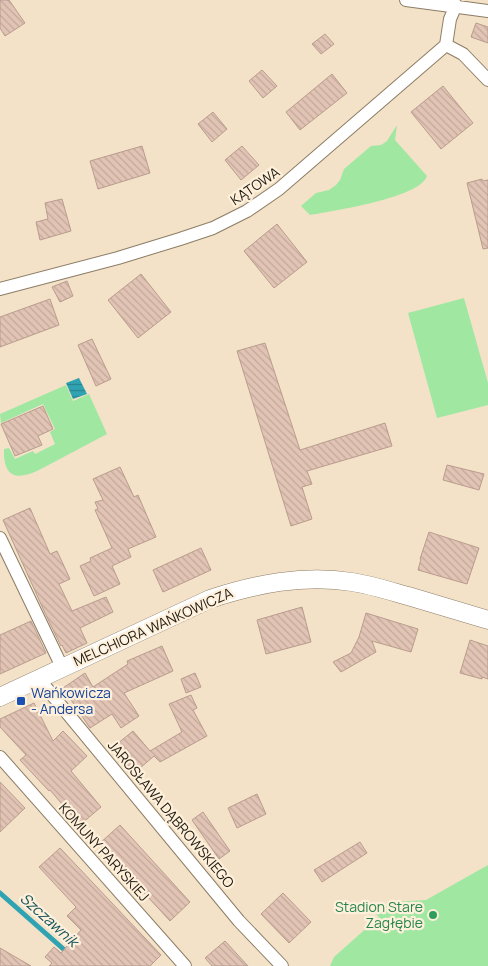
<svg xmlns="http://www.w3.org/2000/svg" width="488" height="966" viewBox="0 0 488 966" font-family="Manrope,sans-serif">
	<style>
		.grass { fill: #a0e7a2 }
		.water { fill: url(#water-rules) }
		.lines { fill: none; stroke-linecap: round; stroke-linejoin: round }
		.stream { stroke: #30a3b3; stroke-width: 5 }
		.building { fill: url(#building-back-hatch); stroke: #b99c8e }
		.street-casing { stroke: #8c7d65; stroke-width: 14 }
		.secondary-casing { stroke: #8c7d65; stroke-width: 19 }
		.street { stroke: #fff; stroke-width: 12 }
		.secondary { stroke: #fff; stroke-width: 18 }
		.transit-dot { fill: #1a4fb4; stroke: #fef0db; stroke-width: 2 }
		.leisure-dot { fill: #2e9e5b; stroke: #fef0db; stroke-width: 2 }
		.labels { text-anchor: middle; stroke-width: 4.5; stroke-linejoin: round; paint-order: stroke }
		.street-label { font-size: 14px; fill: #201a10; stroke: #fef0db }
		.transit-label { font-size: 14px; fill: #164399; stroke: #fef0db; text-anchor: start }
		.leisure-label { font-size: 14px; fill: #27864d; stroke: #fef0db; text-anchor: end }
		.water-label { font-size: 15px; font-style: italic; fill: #14535c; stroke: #fef0db }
	</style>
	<defs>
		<pattern id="water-rules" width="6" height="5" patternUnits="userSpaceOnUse" patternTransform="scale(1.25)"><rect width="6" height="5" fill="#30a3b3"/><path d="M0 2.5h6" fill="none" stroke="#288490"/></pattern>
		<pattern id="building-back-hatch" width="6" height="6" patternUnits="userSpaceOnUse" patternTransform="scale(1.25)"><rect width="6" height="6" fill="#e2c4b5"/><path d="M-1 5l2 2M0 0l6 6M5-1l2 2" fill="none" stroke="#c2a89b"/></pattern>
	</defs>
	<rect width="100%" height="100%" fill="#f3e2c8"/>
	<path class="grass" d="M397 125 395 140 427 176C420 198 332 211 310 215L301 206 316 193 329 190 336 185 340 180 344 169 371 146 381 145 387 141Z
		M464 298 488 383V405L437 418 408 313Z
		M66 385 73 401 89 394 107 434 39 470C16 481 3 477 4 449L9 448 15 459 33 451 35 454 55 444 50 432 55 429 43 404 1 423 0 414Z
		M488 865V966H330L334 957 379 917 376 914 392 902 426 900Z"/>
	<path class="water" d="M79 378 87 394 73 399 66 383Z"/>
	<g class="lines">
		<path class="stream" d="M0 893 69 954"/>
	</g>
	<path class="building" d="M0 0H9L25 23 5 36 0 28Z
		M476 23 488 27V43L471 37Z
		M325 34 334 44 321 54 312 44Z
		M262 70 277 86 263 98 249 81Z
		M332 74 347 93 300 130 286 112Z
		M443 86 473 123 441 149 411 112Z
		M213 112 227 129 212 142 198 124Z
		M142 146 150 173 98 189 90 161Z
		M242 146 259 165 241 180 225 160Z
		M482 179 483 181 488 180V248L483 249 467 183Z
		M62 199 71 231 40 240 36 222 48 219 45 203Z
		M277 224 307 262 274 288 244 251Z
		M141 274 171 312 138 338 108 300Z
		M67 281 73 296 60 302 52 287Z
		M50 299 59 325 0 347V317Z
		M92 339 111 379 96 386 78 345Z
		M265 343 300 450 385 423 392 446 307 471 312 484 302 487 312 519 291 526 237 351Z
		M43 406 53 429 38 436 42 445 15 456 1 424Z
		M447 465 484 474 479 490 443 480Z
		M120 467 134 497 138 495 156 537 128 549 131 557 112 566 120 584 94 596 80 566 91 561 90 558 112 548 95 510 98 509 95 502 103 500 93 479Z
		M30 508 50 554 57 551 70 579 59 584 72 611 106 597 113 612 80 628 87 643 66 653 62 645 61 646 45 613 3 520Z
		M429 532 479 548 467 584 418 570 421 559H420Z
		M201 548 211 570 163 592 153 570Z
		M302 607 311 642 266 654 257 620Z
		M366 613 418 629 411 652 372 641 376 652 341 672 333 662 351 653 359 637Z
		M31 621 46 653 0 674V635Z
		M470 640 488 646V679L482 677V679L460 673Z
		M162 646 173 671 124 693 139 716 121 728 112 714 90 728 63 688 85 673 93 687 128 664 127 661Z
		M195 673 201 687 186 693 181 679Z
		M191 695 197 708 193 710 207 736 160 762 154 756 132 775 111 749 133 731 150 751 182 732 169 704Z
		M34 703 53 741 63 731 87 756 71 771 101 807 80 825 50 790 49 791 20 760 26 755 0 727V719Z
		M0 782 25 808 0 832Z
		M257 794 266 814 237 828 228 808Z
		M203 812 230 851 219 859 192 820Z
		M120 825 190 902 170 921 99 844Z
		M360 842 367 853 322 882 314 870Z
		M60 848 161 955 150 966H49L52 963 45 957 54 947 61 953 81 930 67 916 76 907 39 867Z
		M283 893 311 922 289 943 261 914Z
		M225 941 248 966H212L205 958Z
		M0 948 31 966H0Z"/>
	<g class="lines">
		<defs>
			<path id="street" d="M406 0 488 11
				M446 45 463 54 488 80
				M0 289 118 258 180 239 213 228 247 211 279 189 446 45 450 19 456 5
				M0 538 62 667
				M39 679 239 921 282 966
				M0 757 185 966"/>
			<path id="secondary" d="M0 697 210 599C256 584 304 574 352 582 371 585 390 591 408 596 434 604 461 612 488 620"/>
		</defs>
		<use href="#street" class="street-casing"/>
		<use href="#secondary" class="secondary-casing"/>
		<use href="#street" class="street"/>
		<use href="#secondary" class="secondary"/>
	</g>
	<rect class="transit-dot" x="16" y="696" width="10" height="10" rx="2.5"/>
	<circle class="leisure-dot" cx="433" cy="915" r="5"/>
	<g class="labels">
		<g class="street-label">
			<text transform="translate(255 186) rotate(-34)" y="5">KĄTOWA</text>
			<text transform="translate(153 627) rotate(-24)" y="5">MELCHIORA WAŃKOWICZA</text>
			<text transform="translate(171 814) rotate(50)" y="5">JAROSŁAWA DĄBROWSKIEGO</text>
			<text transform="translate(104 852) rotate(48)" y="5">KOMUNY PARYSKIEJ</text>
		</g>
		<g class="transit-label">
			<text x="31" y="698">Wańkowicza<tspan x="31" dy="16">- Andersa</tspan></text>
		</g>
		<g class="leisure-label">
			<text x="423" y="912">Stadion Stare<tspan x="423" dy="16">Zagłębie</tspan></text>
		</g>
		<g class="water-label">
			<text transform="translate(49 920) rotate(42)" y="5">Szczawnik</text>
		</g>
	</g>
</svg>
